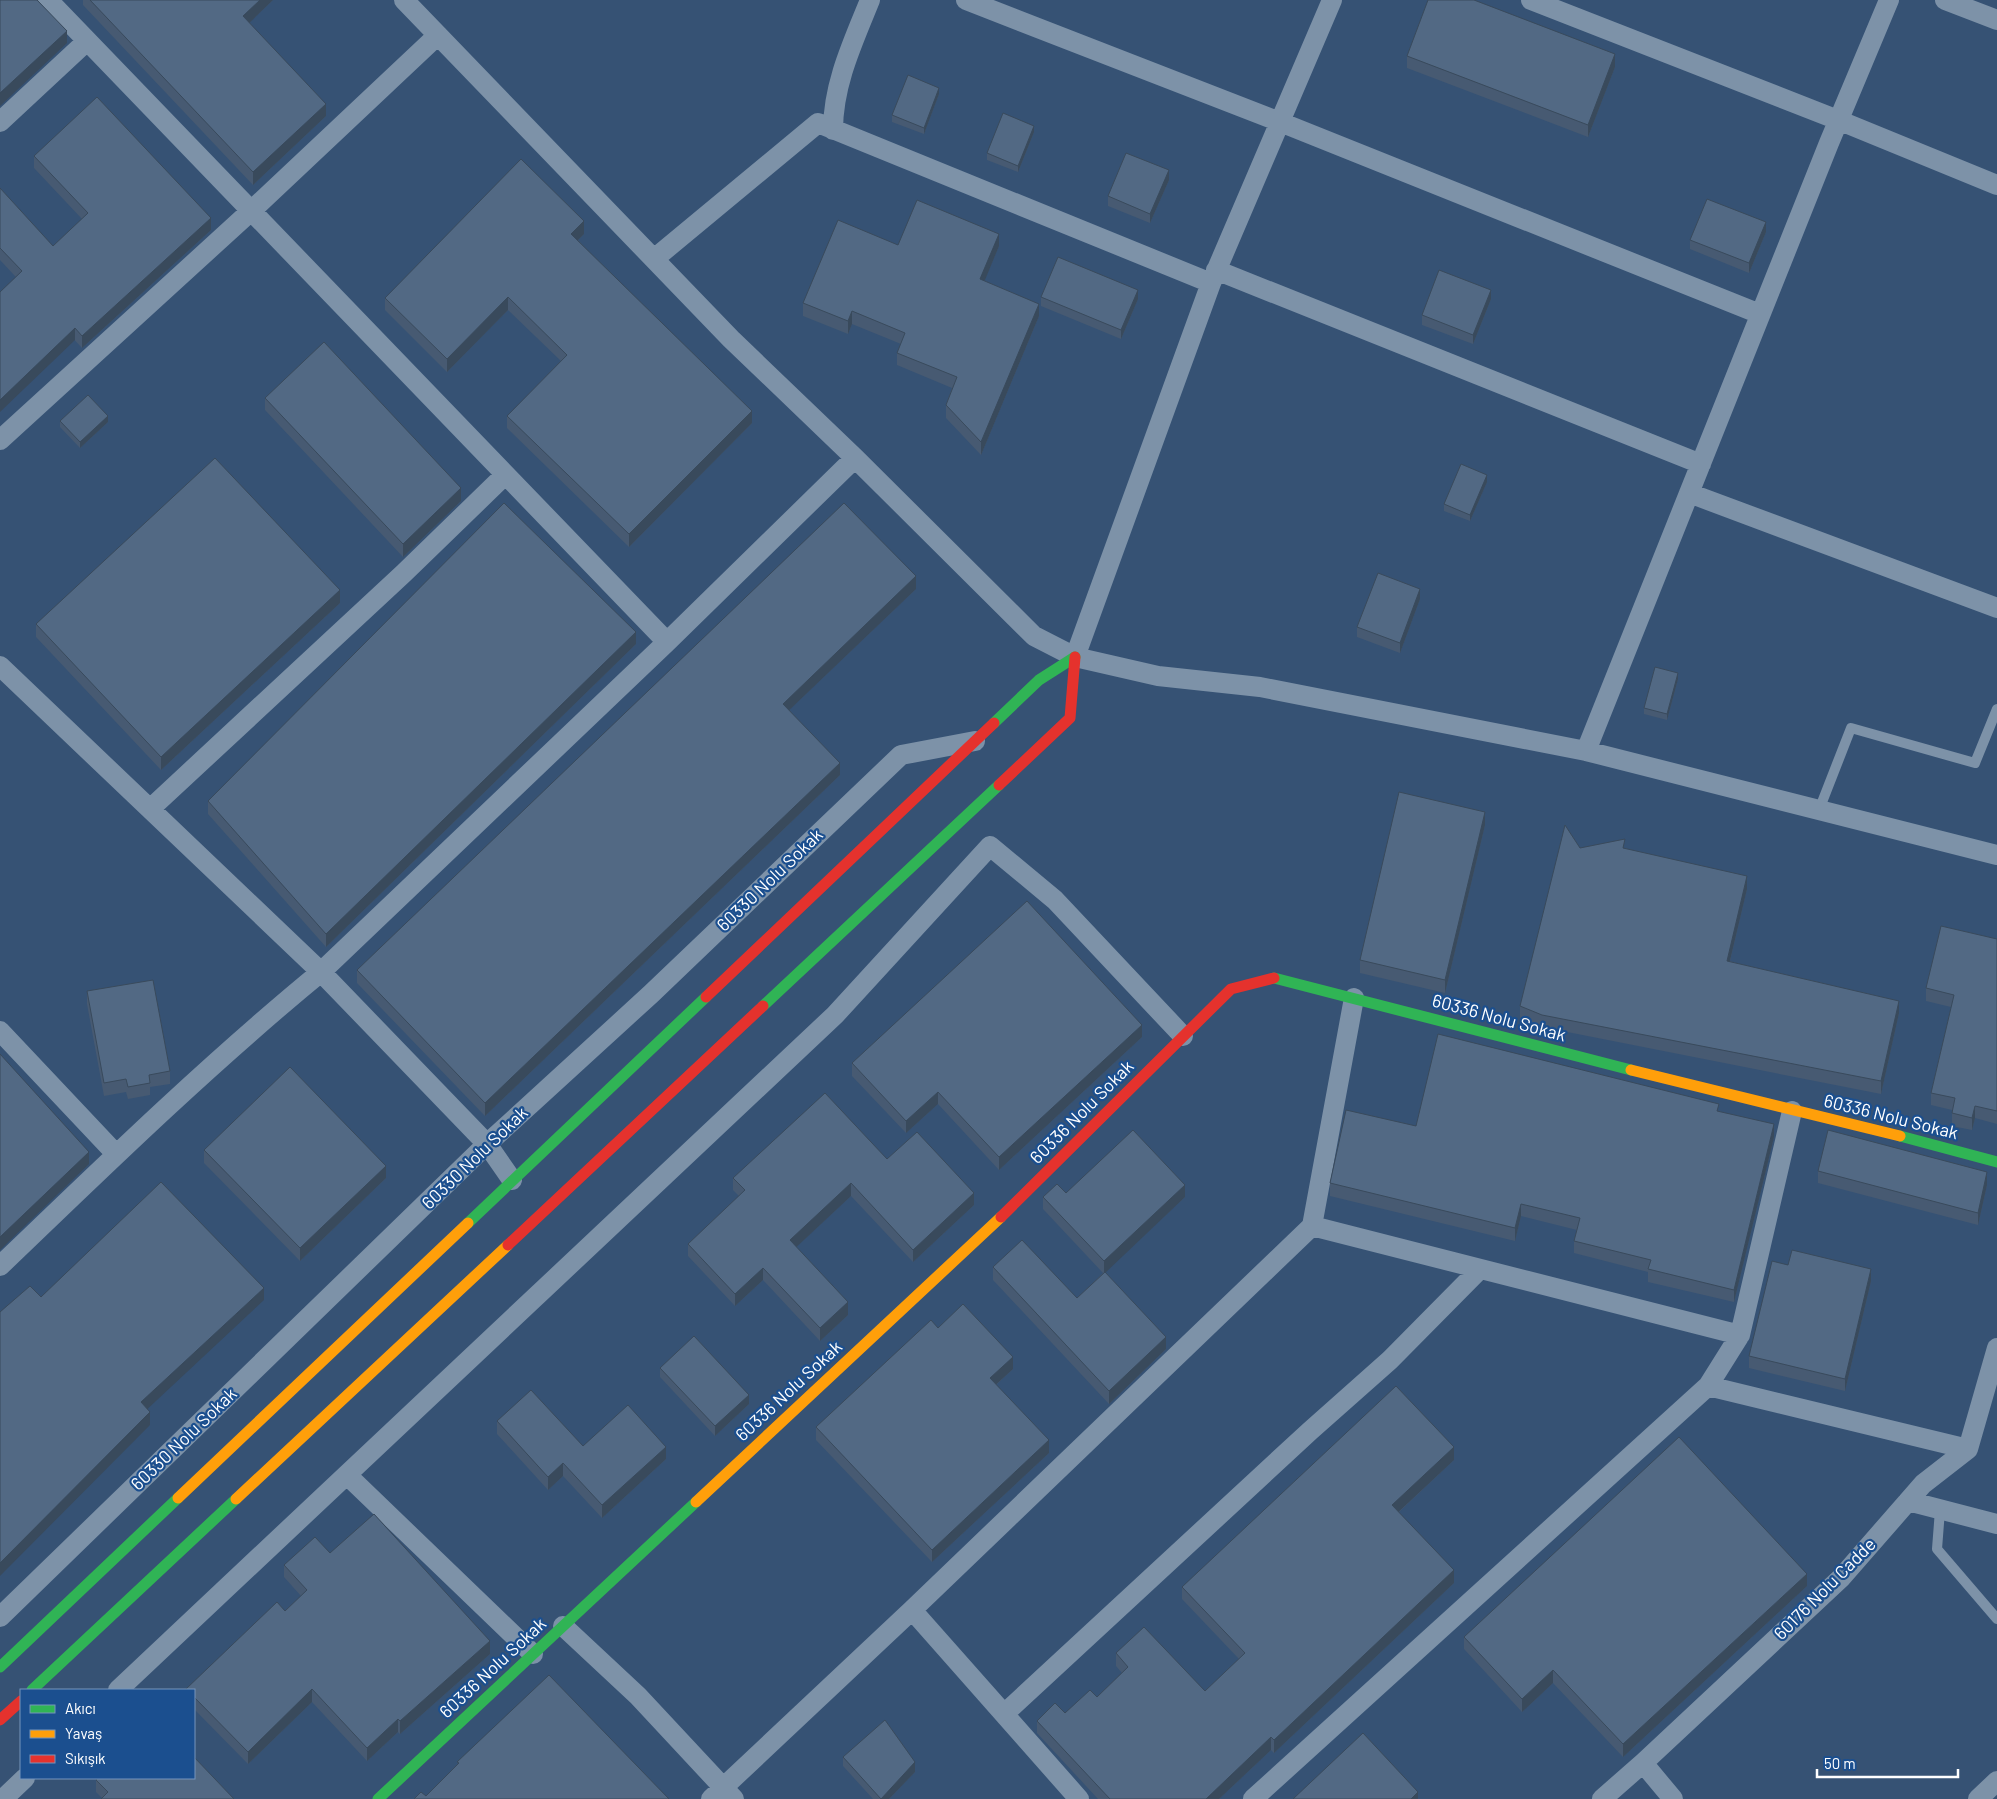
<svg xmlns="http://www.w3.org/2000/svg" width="1997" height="1799" viewBox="0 0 1997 1799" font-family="Barlow,sans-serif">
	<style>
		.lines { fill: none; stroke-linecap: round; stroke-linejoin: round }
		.lane { stroke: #7d92a8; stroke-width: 10 }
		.street { stroke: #7d92a8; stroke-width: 20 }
		.fast { stroke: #30b455; stroke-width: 11 }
		.slow { stroke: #ff9f0a; stroke-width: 11 }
		.jam { stroke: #e5322d; stroke-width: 11 }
		.wall { fill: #475a72 }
		.shaded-wall { fill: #394a5c }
		.building { fill: #526984; stroke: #394a5c }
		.labels { text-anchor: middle; stroke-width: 4.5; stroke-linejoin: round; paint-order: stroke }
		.street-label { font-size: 18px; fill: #fff; stroke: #1b4f8f }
	</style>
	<rect width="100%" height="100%" fill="#365274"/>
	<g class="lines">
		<path class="lane" d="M1819 810 1851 728 1975 763 1997 709
			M1940 1510 1937 1549 1997 1619"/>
		<path class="street" d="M48 0 667 642
			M404 0 731 339 855 458 1034 636 1075 657 1158 676 1260 687 1586 751 1997 855
			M966 0 1280 122 1760 314
			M1531 0 1838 120 1997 185
			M1945 0 1997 20
			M0 122 87 41
			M833 130C833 84 853 42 870 0
			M654 259 818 123 1211 283
			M1216 270 1701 464
			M0 440 251 211 438 35
			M1689 493 1997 608
			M1075 657 1211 283 1332 0
			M0 666 321 972 487 1144 512 1180
			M1586 751 1829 143 1889 0
			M150 809 404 573 505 475
			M0 1031 116 1154
			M1312 1226 1740 1335 1708 1386 1968 1449
			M0 1266C105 1165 209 1064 321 972L667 642 855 458
			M1740 1335 1792 1111
			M347 1475 533 1654
			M1908 1501 1997 1524
			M912 1610 1079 1799
			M0 1617 487 1144 651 994 901 755 975 741
			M563 1626 638 1696 734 1799
			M118 1690 835 1015 990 846 1055 900 1183 1036
			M1004 1714 1310 1431 1390 1360 1480 1269
			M1643 1763 1673 1799
			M3 1799 25 1778
			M711 1799 912 1610 1312 1226 1354 998
			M1253 1799 1708 1386
			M1602 1799 1643 1763 1841 1578 1923 1484 1968 1449 1997 1348
			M1978 1799 1997 1781"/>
		<path class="fast" d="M994 723 1039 680 1075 657
			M1274 978 1631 1070
			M763 1006 999 785
			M1900 1136 1997 1162
			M468 1223 706 997
			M0 1667 178 1498
			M32 1690 236 1499
			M378 1799 696 1502"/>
		<path class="slow" d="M1631 1070 1900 1136
			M178 1498 468 1223
			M236 1499 508 1245
			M696 1502 1001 1217"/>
		<path class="jam" d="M999 785 1070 718 1075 657
			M706 997 994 723
			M1001 1217 1231 989 1274 978
			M508 1245 763 1006
			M0 1720 21 1701"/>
	</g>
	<path class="wall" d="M83 0H273L249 23 326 116 253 185 83 5Z
		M1407 56 1615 67 1588 137 1407 68Z
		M939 94 924 134 892 122V115Z
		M1034 132 1018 172 987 160V153Z
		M34 156 211 230 82 348 0 260V188L53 246 82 219 34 168Z
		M1169 180 1150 223 1108 206V196Z
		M1766 232 1749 273 1690 249V240Z
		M584 234 578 240 752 423 629 547 507 428V416L561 361 508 310 447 372 385 310V298Z
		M898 245 999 246 984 281 1039 316 981 455 946 418V405L952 388 897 365V353L901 344 852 324 848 334 803 316V303Z
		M1041 297 1138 299 1121 339 1041 306Z
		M1491 299 1473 344 1422 325V315Z
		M265 398 461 501 403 557 265 410Z
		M60 421 108 422 80 448 60 427Z
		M1487 482 1470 521 1444 511V504Z
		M916 589 789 710 840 775 485 1116 357 983V970Z
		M1420 599 1400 653 1357 637V627Z
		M340 603 161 770 36 637V624Z
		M636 644 326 947 208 814V801Z
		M1678 679 1667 720 1644 714V708Z
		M1485 825 1445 993 1360 973V960Z
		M1625 848 1747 889 1730 961 1899 1013 1881 1094 1542 1027 1520 1019V1006Z
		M1997 939V1124L1975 1118 1972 1130 1952 1126V1110L1931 1105V1093L1951 1007 1926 1001V988Z
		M87 991 170 1071V1084L150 1087V1095L128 1099 126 1092 104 1096 87 1004Z
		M1142 1037 999 1170 938 1104 906 1133 852 1076V1063Z
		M1719 1111 1774 1137 1734 1302 1648 1282V1272L1574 1253V1241L1577 1230 1521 1216 1515 1241 1330 1196V1183L1416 1126Z
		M204 1150 386 1178 300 1261 204 1163Z
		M887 1159 974 1205 913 1262 851 1196 796 1247 848 1315 820 1341 763 1280 735 1306 688 1256V1244L739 1196 733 1190V1178Z
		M1818 1171 1987 1185 1978 1225 1818 1183Z
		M1066 1193 1185 1197 1105 1272 1166 1349 1109 1404 993 1280V1267L1077 1298 1103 1273 1043 1209V1197Z
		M1788 1265 1871 1281 1845 1391 1749 1368V1356Z
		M938 1328 1013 1369 996 1385 1049 1453 932 1562 816 1440V1427Z
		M660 1368 749 1404 715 1436 660 1377Z
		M497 1421 583 1446 666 1459 602 1518 563 1476 548 1490 497 1434Z
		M1454 1460 1399 1512 1454 1583 1274 1753 1271 1750 1219 1799H1098L1037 1733V1721L1065 1713 1097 1697 1122 1673 1116 1666V1653L1205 1691 1239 1659 1182 1599V1587Z
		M330 1553 490 1654 400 1734 398 1732 367 1761 312 1702 248 1764 194 1709V1690H186V1689L285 1611 301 1596 284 1577V1565Z
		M1807 1586 1623 1757 1553 1683 1522 1712 1464 1649V1637Z
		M843 1757 915 1772 889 1799H873L843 1766Z
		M96 1780 234 1799 102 1798 96 1792Z"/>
	<path class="shaded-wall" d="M260 0H273L243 29V16Z
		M67 31V43L0 106V93Z
		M1615 54V67L1588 137V125Z
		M939 88V94L924 134V128Z
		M326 104V116L253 185V172Z
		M1034 126V132L1018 172V166Z
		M1169 170V180L1150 223V214Z
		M211 218V230L82 348V336Z
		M584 221V234L571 247V234Z
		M1766 222V232L1749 273V263Z
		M999 234V246L980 292V279Z
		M1138 290V299L1121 339V330Z
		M1491 290V299L1473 344V335Z
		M508 297V310L447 372V359Z
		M1039 304V316L981 455V442Z
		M852 311V324L848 334V321Z
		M75 328V340L0 412V400Z
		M752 411V423L629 547V534Z
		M108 416V422L80 448V442Z
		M1487 475V482L1470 521V515Z
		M461 488V501L403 557V544Z
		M916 576V589L783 716V704Z
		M1420 589V599L1400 653V643Z
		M340 590V603L161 770V757Z
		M636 632V644L326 947V934Z
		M1678 673V679L1667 720V714Z
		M840 763V775L485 1116V1103Z
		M1485 812V825L1445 993V980Z
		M1747 876V889L1727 973V961Z
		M1899 1001V1013L1881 1094V1081Z
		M1142 1025V1037L999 1170V1157Z
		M938 1092V1104L906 1133V1121Z
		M1975 1106V1118L1972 1130V1118Z
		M1774 1124V1137L1734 1302V1290Z
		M89 1152V1164L0 1250V1237Z
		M386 1166V1178L300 1261V1248Z
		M1987 1172V1185L1978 1225V1213Z
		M851 1183V1196L790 1253V1240Z
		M1185 1185V1197L1104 1274V1261Z
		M974 1193V1205L913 1262V1250Z
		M1521 1204V1216L1515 1241V1228Z
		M763 1268V1280L735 1306V1294Z
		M1871 1269V1281L1845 1391V1379Z
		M264 1288V1300L141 1415V1402Z
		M848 1302V1315L820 1341V1328Z
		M1166 1337V1349L1109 1404V1391Z
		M1013 1357V1369L990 1390V1378Z
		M749 1395V1404L715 1436V1426Z
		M150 1412V1425L0 1576V1563Z
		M1049 1440V1453L932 1562V1550Z
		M666 1447V1459L602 1518V1505Z
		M1454 1447V1460L1392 1518V1505Z
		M563 1463V1476L548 1490V1477Z
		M1454 1570V1583L1274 1753V1740Z
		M1807 1574V1586L1623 1757V1744Z
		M490 1641V1654L400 1734V1721Z
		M1553 1670V1683L1522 1712V1699Z
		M312 1689V1702L248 1764V1752Z
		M398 1719V1732L367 1761V1748Z
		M1271 1737V1750L1219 1799H1206Z
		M915 1762V1772L889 1799H881Z
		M1418 1792V1799H1411Z"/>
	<path class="building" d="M0 0H37L67 31 0 93Z
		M90 0H260L243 16 326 104 253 172Z
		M1428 0H1474L1615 54 1588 125 1407 56Z
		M908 75 939 88 924 128 892 115Z
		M97 97 211 218 82 336 75 328 0 400V292L22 271 0 248V188L53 246 88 213 34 156Z
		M1003 113 1034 126 1018 166 987 153Z
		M1126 153 1169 170 1150 214 1108 196Z
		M521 159 584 221 571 234 752 411 629 534 507 416 567 355 508 297 447 359 385 298Z
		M1707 199 1766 222 1749 263 1690 240Z
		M917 200 999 234 980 279 1039 304 981 442 946 405 957 377 897 353 905 333 852 311 848 321 803 303 838 220 898 245Z
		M1058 257 1138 290 1121 330 1041 297Z
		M1439 270 1491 290 1473 335 1422 315Z
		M324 342 461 488 403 544 265 398Z
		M88 395 108 416 80 442 60 421Z
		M215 458 340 590 161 757 36 624Z
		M1461 464 1487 475 1470 515 1444 504Z
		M504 503 636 632 326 934 208 801Z
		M844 503 916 576 783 704 840 763 485 1103 357 970Z
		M1378 573 1420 589 1400 643 1357 627Z
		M1655 667 1678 673 1667 714 1644 708Z
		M1399 792 1485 812 1445 980 1360 960Z
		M1565 825 1580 848 1625 839 1623 848 1747 876 1727 961 1899 1001 1881 1081 1542 1015 1520 1006Z
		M1027 901 1142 1025 999 1157 938 1092 906 1121 852 1063Z
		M1941 926 1997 939V1111L1975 1106 1972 1118 1952 1113 1955 1098 1931 1093 1954 995 1926 988Z
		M153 980 170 1071 149 1075 150 1083 128 1087 126 1079 104 1083 87 991Z
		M1438 1034 1719 1104 1717 1111 1774 1124 1734 1290 1648 1269 1651 1260 1574 1241 1580 1218 1521 1204 1515 1228 1330 1183 1346 1110 1416 1126Z
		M0 1054 89 1152 0 1237Z
		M290 1067 386 1166 300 1248 204 1150Z
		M825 1093 887 1159 917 1132 974 1193 913 1250 851 1183 790 1240 848 1302 820 1328 763 1268 735 1294 688 1244 745 1190 733 1178Z
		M1133 1130 1185 1185 1104 1261 1043 1197 1057 1184 1066 1193Z
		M1828 1130 1987 1172 1978 1213 1818 1171Z
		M161 1182 264 1288 141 1402 150 1412 0 1563V1312L30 1286 41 1297Z
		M1022 1240 1077 1298 1105 1272 1166 1337 1109 1391 993 1267Z
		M1792 1250 1871 1269 1845 1379 1749 1356 1772 1261 1788 1265Z
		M963 1304 1013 1357 990 1378 1049 1440 932 1550 816 1427 931 1320 938 1328Z
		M694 1336 749 1395 715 1426 660 1368Z
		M1396 1386 1454 1447 1392 1505 1454 1570 1274 1740 1271 1737 1206 1799H1110L1037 1721 1055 1703 1065 1713 1090 1690 1097 1697 1128 1667 1116 1653 1144 1627 1205 1691 1245 1653 1182 1587Z
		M531 1390 583 1446 628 1405 666 1447 602 1505 563 1463 548 1477 497 1421Z
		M1679 1437 1807 1574 1623 1744 1553 1670 1522 1699 1464 1637Z
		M374 1514 490 1641 400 1721 398 1719 367 1748 312 1689 248 1752 194 1697V1690H188L186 1689 277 1602 285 1611 307 1590 284 1565 315 1537 330 1553Z
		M549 1675 669 1799H414L421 1792 426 1796 459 1763 457 1762Z
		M885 1720 915 1762 881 1799 843 1757Z
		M1363 1733 1418 1792 1411 1799H1293Z
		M194 1757 234 1799H101L108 1792 96 1780 98 1778H194Z"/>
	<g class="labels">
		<g class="street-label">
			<text transform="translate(770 880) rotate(-44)" y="6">60330 Nolu Sokak</text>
			<text transform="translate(1499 1018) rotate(15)" y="6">60336 Nolu Sokak</text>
			<text transform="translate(1082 1112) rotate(-45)" y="6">60336 Nolu Sokak</text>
			<text transform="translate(1891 1117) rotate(14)" y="6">60336 Nolu Sokak</text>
			<text transform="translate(475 1158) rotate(-44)" y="6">60330 Nolu Sokak</text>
			<text transform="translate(789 1391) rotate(-43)" y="6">60336 Nolu Sokak</text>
			<text transform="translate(184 1439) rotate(-44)" y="6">60330 Nolu Sokak</text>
			<text transform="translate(1825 1589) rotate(-45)" y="6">60176 Nolu Cadde</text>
			<text transform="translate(493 1668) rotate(-43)" y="6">60336 Nolu Sokak</text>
		</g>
	</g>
	<rect x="20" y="1689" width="175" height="90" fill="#1b4f8f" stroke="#7695bc"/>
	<rect x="30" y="1705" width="25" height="8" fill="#30b455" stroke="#7695bc"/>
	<text x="65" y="1714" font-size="15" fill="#ffffff">Akıcı</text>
	<rect x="30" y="1730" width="25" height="8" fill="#ff9f0a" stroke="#7695bc"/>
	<text x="65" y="1739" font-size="15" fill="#ffffff">Yavaş</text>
	<rect x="30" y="1755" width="25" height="8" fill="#e5322d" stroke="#7695bc"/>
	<text x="65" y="1764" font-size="15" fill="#ffffff">Sıkışık</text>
	<path d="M1817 1769v8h141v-8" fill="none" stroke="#ffffff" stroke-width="2.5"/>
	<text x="1824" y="1769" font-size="15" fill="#ffffff" stroke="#1b4f8f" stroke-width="4" paint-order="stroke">50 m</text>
</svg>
